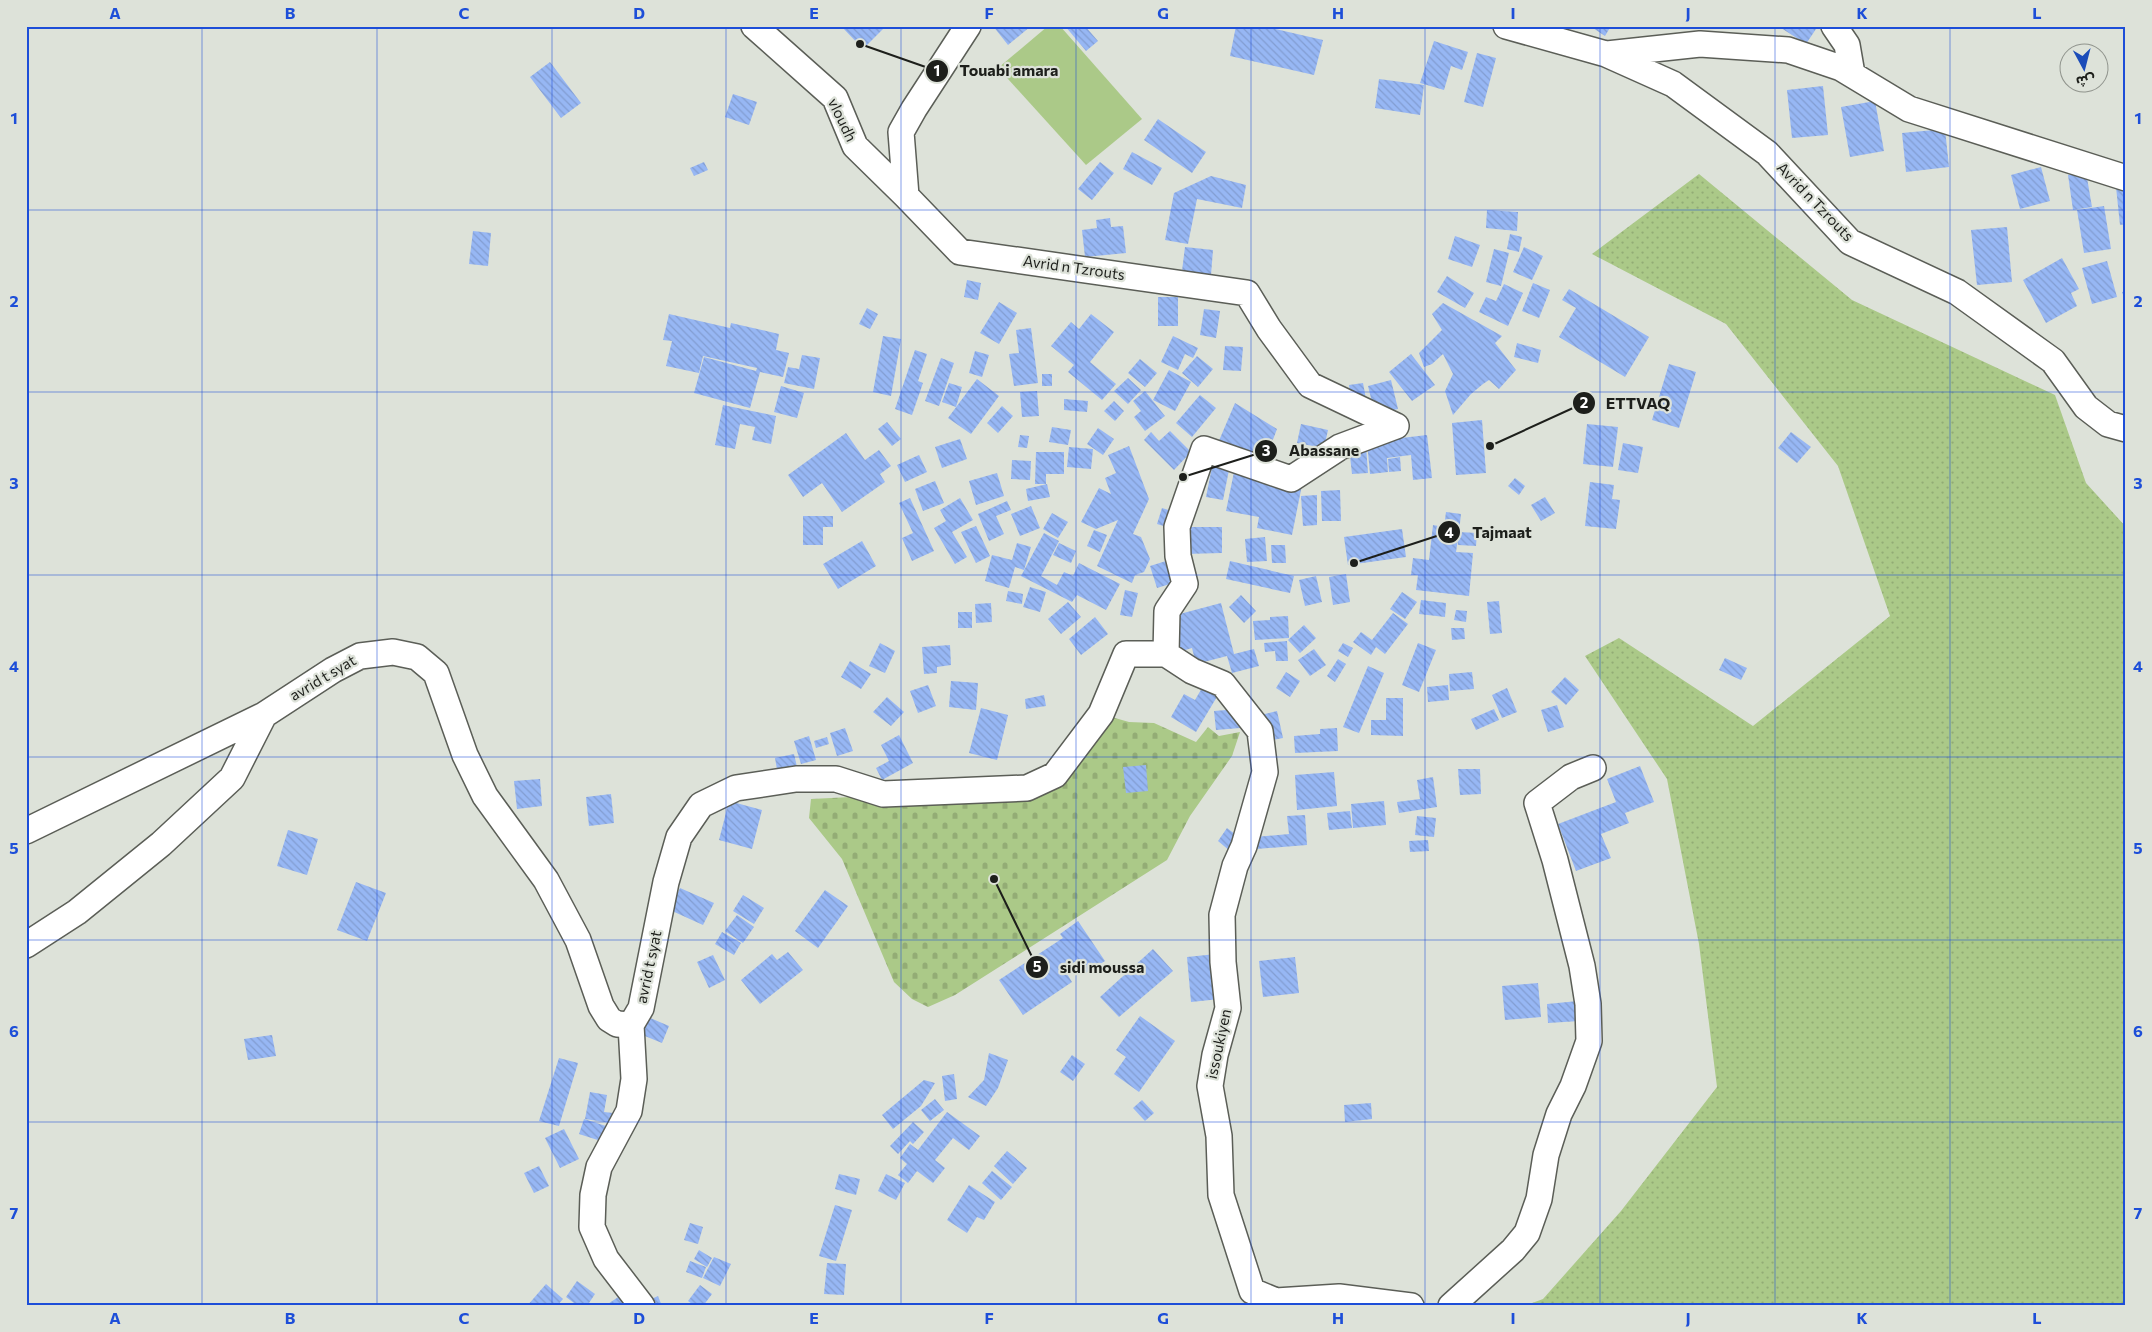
<svg xmlns="http://www.w3.org/2000/svg" width="2152" height="1332" viewBox="0 0 2152 1332" font-family="Commissioner,'Noto Sans Arabic',sans-serif">
	<style>
		.grass { fill: url(#grass-dots) }
		.cemetery { fill: url(#cemetery-stones) }
		.pitch { fill: #abc988 }
		.building { fill: url(#building-back-hatch) }
		.lines { fill: none; stroke-linecap: round; stroke-linejoin: round }
		.minor-casing { stroke: #5b5e57; stroke-width: 28 }
		.minor { stroke: #fff; stroke-width: 25 }
		.grid { fill: none; stroke: #1d4ed8; stroke-width: 1; stroke-opacity: 0.55 }
		.labels { text-anchor: middle; stroke-width: 4.5; stroke-linejoin: round; paint-order: stroke }
		.street-label { font-size: 15px; fill: #1d1f1b; stroke: #dde2d9 }
		.leader { fill: none; stroke: #1d1f1b; stroke-width: 2 }
		.callout-dot { fill: #1d1f1b; stroke: #dde2d9; stroke-width: 2 }
		.mark-label { font-size: 15px; text-anchor: middle; font-weight: bold; fill: #fff }
		.callout-label { font-size: 16px; text-anchor: middle; font-weight: bold; fill: #1d1f1b; stroke: #dde2d9; stroke-width: 4.5; stroke-linejoin: round; paint-order: stroke }
		.neatline { fill: none; stroke: #1d4ed8; stroke-width: 2 }
		.grid-label { font-size: 16px; text-anchor: middle; font-weight: bold; fill: #1d4ed8 }
	</style>
	<defs>
		<pattern id="grass-dots" width="8" height="8" patternUnits="userSpaceOnUse" patternTransform="scale(1.25)"><rect width="8" height="8" fill="#abc988"/><path d="M2 2h.1M6 6h.1" fill="none" stroke="#93ac75" stroke-width="1.8" stroke-linecap="round"/></pattern>
		<pattern id="cemetery-stones" width="16" height="16" patternUnits="userSpaceOnUse" patternTransform="scale(1.25)"><rect width="16" height="16" fill="#abc988"/><path d="M2 7V4a2 2 0 0 1 4 0v3zM10 15v-3a2 2 0 0 1 4 0v3z" fill="#93ac75"/></pattern>
		<pattern id="building-back-hatch" width="6" height="6" patternUnits="userSpaceOnUse" patternTransform="scale(1.25)"><rect width="6" height="6" fill="#97b7f4"/><path d="M-1 5l2 2M0 0l6 6M5-1l2 2" fill="none" stroke="#829dd1"/></pattern>
	</defs>
	<rect width="100%" height="100%" fill="#dde2d9"/>
	<path class="grass" d="M1699 174 1852 300 2055 395 2086 483 2126 527V1306H1524L1543 1299 1621 1211 1717 1087 1699 944 1667 779 1585 656 1619 638 1753 726 1890 616 1838 466 1726 324 1592 254Z"/>
	<path class="cemetery" d="M1101 714 1129 722 1154 723 1196 742 1208 727 1219 736 1240 732 1232 756 1190 816 1167 860 955 995 928 1007 912 999 894 982 842 859 809 818 811 799 1011 789 1030 800 1055 775Z"/>
	<path class="pitch" d="M1048 26H1060L1142 119 1086 165 998 68Z"/>
	<path class="building" d="M841 26H886L863 49Z
		M993 26H1031L1008 45Z
		M1065 26H1085L1098 41 1086 51Z
		M1236 26H1262L1323 40 1314 75 1230 56Z
		M1590 26H1611L1605 36Z
		M1778 26H1818L1806 44Z
		M1434 41 1468 52 1462 70 1451 66 1444 90 1420 83Z
		M1477 53 1496 58 1483 107 1464 102Z
		M550 62 581 103 561 118 530 77Z
		M1379 79 1424 85 1420 115 1375 108Z
		M1823 86 1828 135 1792 138 1787 90Z
		M733 94 757 102 749 125 725 117Z
		M1875 101 1884 151 1850 157 1841 107Z
		M1158 119 1206 152 1192 173 1144 140Z
		M1945 129 1949 167 1906 172 1902 133Z
		M1132 152 1162 168 1152 185 1123 169Z
		M704 162 708 170 694 176 690 168Z
		M1100 162 1114 173 1092 200 1078 189Z
		M2041 167 2050 201 2020 209 2011 175Z
		M2086 172 2092 207 2073 210 2068 175Z
		M1211 176 1246 185 1242 208 1197 199 1188 244 1165 240 1174 193Z
		M2126 186V224L2120 225 2116 187Z
		M2104 206 2111 249 2084 253 2077 210Z
		M1487 210 1518 212 1517 231 1486 228Z
		M1110 218 1111 227 1123 226 1126 253 1085 257 1082 230 1097 228 1096 220Z
		M2007 227 2012 282 1977 285 1971 230Z
		M473 231 491 233 488 266 469 264Z
		M1510 234 1522 237 1519 252 1507 249Z
		M1455 236 1480 245 1472 267 1448 259Z
		M1185 247 1213 250 1211 275 1182 271Z
		M1524 247 1543 256 1532 280 1513 272Z
		M1494 249 1509 253 1501 286 1486 282Z
		M2062 258 2079 289 2071 293 2077 306 2046 323 2023 280Z
		M2107 261 2117 297 2092 304 2082 268Z
		M1447 276 1474 293 1465 308 1437 292Z
		M967 280 981 283 978 300 964 297Z
		M1533 283 1550 290 1539 318 1522 311Z
		M1504 284 1523 293 1508 326 1479 312 1486 297 1496 301Z
		M1569 289 1649 337 1625 377 1559 337 1576 308 1562 300Z
		M2126 291V303L2122 292Z
		M1158 297H1178V326H1158Z
		M999 302 1017 313 999 344 980 333Z
		M1443 303 1502 336 1495 343 1516 370 1499 389 1489 380 1483 384 1471 394 1453 415 1445 391 1453 374 1443 354 1432 364 1424 367 1419 353 1442 330 1432 314Z
		M867 308 878 314 870 329 859 324Z
		M1204 309 1220 311 1216 338 1200 335Z
		M669 314 730 328 731 323 779 334 776 350 789 353 783 377 760 372 750 408 694 393 704 357 756 371 757 368 703 356 699 373 666 366 672 341 663 340Z
		M1091 314 1114 332 1090 362 1116 384 1102 400 1068 372 1074 365 1051 346 1071 322 1079 329Z
		M1031 328 1038 383 1014 386 1009 354 1019 353 1016 330Z
		M883 336 901 339 891 396 873 392Z
		M1173 336 1198 348 1193 358 1185 354 1178 370 1161 362Z
		M1517 343 1541 350 1538 363 1514 357Z
		M1225 346 1243 347 1241 371 1223 370Z
		M915 350 927 354 918 381 923 383 912 415 895 409Z
		M975 351 989 355 982 377 969 373Z
		M1411 354 1435 385 1412 401 1389 372Z
		M802 355 820 358 814 389 784 383 788 367 799 369Z
		M1197 356 1213 369 1198 387 1182 373Z
		M941 358 954 363 939 406 925 401Z
		M1140 359 1157 373 1145 387 1128 373Z
		M1669 364 1696 372 1679 428 1652 420Z
		M1169 370 1191 382 1175 411 1153 400Z
		M1042 374H1052V386H1042Z
		M1128 378 1141 390 1128 404 1114 391Z
		M977 379 999 396 971 434 948 418Z
		M1391 380 1398 409 1375 414 1368 386Z
		M949 383 962 387 956 407 942 402Z
		M1363 383 1366 399 1351 401 1349 385Z
		M781 386 804 393 797 418 774 412Z
		M1037 391 1039 416 1022 417 1020 392Z
		M1145 391 1165 416 1145 431 1134 417 1141 411 1133 401Z
		M1200 395 1216 408 1192 437 1176 423Z
		M1064 399 1088 401 1087 412 1064 410Z
		M1114 401 1124 411 1115 421 1104 411Z
		M1235 403 1277 429 1263 466 1218 443Z
		M723 405 776 416 771 444 752 440 755 427 740 424 735 449 715 445Z
		M1002 406 1013 416 998 433 987 423Z
		M1482 420 1486 473 1456 475 1452 423Z
		M887 422 901 439 892 446 878 429Z
		M1301 424 1328 430 1324 448 1297 443Z
		M1587 424 1618 427 1613 467 1583 464Z
		M1052 427 1071 430 1068 445 1049 442Z
		M1098 428 1114 439 1103 455 1087 444Z
		M1170 431 1191 452 1174 470 1144 440 1151 432 1159 441Z
		M1791 432 1811 447 1797 463 1778 448Z
		M846 433 865 460 879 450 891 466 880 474 885 482 842 512 822 483 803 497 788 475Z
		M1020 435 1029 436 1027 448 1018 447Z
		M1427 435 1432 478 1413 480 1411 455 1387 458 1388 472 1370 474 1367 442Z
		M960 439 967 459 942 468 935 447Z
		M1623 443 1643 447 1638 473 1618 470Z
		M1129 446 1149 499 1133 534 1141 537 1150 559 1144 572 1135 575 1132 583 1097 566 1118 520 1096 529 1081 522 1099 488 1111 494 1105 478 1116 473 1108 455Z
		M1366 446 1368 473 1352 474 1349 447Z
		M1069 447 1093 449 1091 469 1067 467Z
		M1036 452H1064V474H1046V484H1035Z
		M919 455 927 472 905 482 897 465Z
		M1400 457 1401 471 1389 472 1388 459Z
		M1012 460 1031 461 1030 480 1011 479Z
		M1212 467 1229 470 1223 500 1206 497Z
		M1234 472 1302 485 1292 535 1257 528 1259 517 1226 511Z
		M997 473 1004 496 976 505 969 481Z
		M1515 478 1525 486 1519 495 1508 486Z
		M935 481 944 503 923 511 915 489Z
		M1590 482 1614 485 1612 499 1620 500 1616 529 1585 526Z
		M1047 484 1050 497 1028 501 1026 489Z
		M1340 490 1341 521H1322L1321 491Z
		M1317 495V525L1303 526 1301 496Z
		M1545 497 1555 513 1541 521 1531 505Z
		M910 498 934 551 912 561 902 538 913 533 899 503Z
		M960 498 973 520 952 532 967 557 955 564 934 528 946 521 940 510Z
		M1007 501 1011 510 996 516 1004 534 989 541 978 514Z
		M1031 506 1040 528 1020 536 1011 514Z
		M1162 508 1175 512 1170 528 1157 524Z
		M1446 512 1461 514 1459 532 1477 533 1476 546 1458 545V539L1456 552 1473 553 1469 596 1416 590 1418 575H1411L1413 558 1429 560 1433 525 1444 527Z
		M1052 513 1068 522 1058 538 1043 529Z
		M803 516H833V527H823V545H803Z
		M976 526 990 556 976 563 961 532Z
		M1185 527H1222V553L1185 554Z
		M1402 529 1406 557 1348 565 1344 537Z
		M1094 530 1107 535 1100 552 1087 546Z
		M1044 533 1059 541 1041 576 1057 585 1064 572 1073 576 1079 563 1120 584 1106 610 1077 595 1072 602 1021 576Z
		M1265 537 1267 561 1247 562 1245 539Z
		M862 541 876 566 838 589 823 564Z
		M1017 543 1031 547 1024 570 1015 567 1009 588 985 581 992 555 1012 560Z
		M1059 543 1076 551 1071 563 1053 555Z
		M1271 545H1285L1286 563H1272Z
		M1166 561 1173 583 1157 588 1150 566Z
		M1230 561 1294 576 1290 593 1226 579Z
		M1346 574 1350 602 1333 605 1329 577Z
		M1316 576 1322 602 1305 606 1299 580Z
		M1030 587 1046 592 1040 612 1023 607Z
		M1125 590 1138 593 1132 617 1120 615Z
		M1008 591 1023 594 1022 604 1006 601Z
		M1402 592 1417 602 1405 619 1390 609Z
		M1241 595 1256 611 1244 623 1229 607Z
		M1421 600 1446 603 1445 617 1419 614Z
		M1499 601 1502 633 1490 634 1487 602Z
		M1068 602 1081 617 1061 634 1048 619Z
		M991 603 992 622 976 623 975 604Z
		M1221 603 1234 654 1254 649 1259 666 1232 673 1227 656 1196 664 1192 648 1175 653 1176 615Z
		M1456 610 1467 611 1466 622 1454 620Z
		M958 612H972V628H958Z
		M1393 613 1408 624 1385 654 1376 647 1371 655 1353 642 1361 632 1372 640Z
		M1288 616 1289 638 1255 640 1253 621 1270 620V617Z
		M1095 617 1108 634 1081 655 1069 639Z
		M1304 625 1316 638 1300 653 1288 640Z
		M1451 628H1464L1465 639 1452 640Z
		M1287 641 1288 661H1276L1275 651 1265 652 1264 643Z
		M880 643 895 651 885 673 869 666Z
		M1343 643 1353 648 1348 657 1338 651Z
		M1418 643 1436 650 1419 692 1402 685Z
		M950 645 951 665 937 667V673L924 674 922 647Z
		M1314 649 1326 665 1310 676 1298 660Z
		M1725 658 1747 668 1741 680 1719 670Z
		M1338 659 1346 664 1335 682 1327 676Z
		M850 661 871 674 861 689 841 677Z
		M1368 666 1384 673 1359 733 1343 727Z
		M1286 672 1300 681 1290 697 1276 688Z
		M1472 672 1474 689 1450 691 1449 674Z
		M1565 677 1579 690 1566 705 1551 692Z
		M951 681 978 683 976 710 949 707Z
		M1206 681 1221 690 1196 732 1171 717 1184 694 1195 700Z
		M928 685 936 706 918 713 910 691Z
		M1448 685 1449 700 1428 702 1427 687Z
		M1507 688 1517 712 1502 718 1492 695Z
		M1044 695 1046 706 1026 709 1025 699Z
		M887 697 904 712 891 726 873 712Z
		M1386 698H1403V736L1371 735V720H1386Z
		M1557 705 1564 727 1548 732 1541 710Z
		M981 708 1008 715 997 760 969 753Z
		M1239 709 1240 728 1216 730 1214 711Z
		M1494 709 1499 720 1476 730 1471 719Z
		M1277 711 1283 738 1263 742 1257 716Z
		M845 728 853 751 837 756 830 733Z
		M1337 728 1338 751 1295 753 1294 736 1320 734V729Z
		M899 735 913 763 882 780 876 768 889 761 881 745Z
		M809 736 816 760 801 764 794 741Z
		M827 737 829 744 816 748 814 741Z
		M794 754 798 771 778 775 775 758Z
		M1146 765 1148 791 1126 793 1123 767Z
		M1640 766 1654 802 1625 813 1629 823 1601 834 1611 858 1576 871 1558 824 1616 802 1607 779Z
		M1458 769H1480L1481 794 1460 795Z
		M1334 772 1337 806 1297 810 1295 775Z
		M1433 777 1437 807 1399 813 1397 802 1420 799 1417 780Z
		M540 779 542 806 517 809 514 781Z
		M611 794 614 823 589 826 586 797Z
		M729 801 762 810 752 849 719 840Z
		M1384 801 1386 825 1353 828 1351 804Z
		M1350 811 1352 828 1329 830 1327 813Z
		M1305 815 1307 845 1256 849 1255 837 1289 834 1287 816Z
		M1417 816 1436 818 1434 837 1415 835Z
		M1227 828 1240 838 1230 851 1218 841Z
		M288 830 318 839 307 875 277 866Z
		M1428 840 1429 851 1410 852 1409 841Z
		M356 882 386 893 367 941 337 930Z
		M680 888 714 903 703 925 670 910Z
		M825 890 848 906 818 948 795 931Z
		M743 895 764 908 754 924 733 911Z
		M737 915 754 927 743 943 725 931Z
		M1078 921 1105 961 1084 974 1076 961 1064 969 1072 982 1023 1015 999 980 1063 938 1060 934Z
		M722 932 741 943 734 955 715 944Z
		M1153 949 1173 971 1119 1017 1100 997Z
		M788 952 803 970 760 1004 741 980 772 954 777 960Z
		M1216 954 1220 999 1191 1002 1187 957Z
		M713 955 725 980 709 988 697 962Z
		M1295 957 1299 993 1263 997 1259 961Z
		M1538 983 1541 1017 1505 1020 1502 986Z
		M1578 1001 1580 1021 1548 1023 1547 1004Z
		M1140 1016 1175 1041 1139 1092 1114 1074 1126 1057 1116 1050Z
		M648 1017 669 1026 662 1043 640 1034Z
		M272 1035 276 1056 248 1060 244 1039Z
		M989 1053 1008 1060 998 1088 986 1106 968 1097 984 1080Z
		M1072 1055 1085 1064 1073 1081 1060 1072Z
		M559 1058 578 1063 559 1126 539 1121Z
		M954 1074 957 1099 945 1101 942 1076Z
		M924 1080 935 1083 921 1106 893 1129 882 1115Z
		M590 1092 607 1095 604 1112 613 1113 611 1123 585 1119Z
		M935 1099 944 1110 930 1121 921 1110Z
		M1142 1100 1154 1113 1145 1121 1133 1108Z
		M1371 1103 1372 1119 1345 1122 1344 1105Z
		M947 1112 980 1136 969 1150 953 1138 935 1160 945 1168 933 1183 917 1171 908 1183 898 1175 907 1164 900 1158 910 1144 918 1150Z
		M584 1119 609 1127 604 1142 579 1134Z
		M913 1122 924 1132 913 1144 910 1141 898 1154 890 1146Z
		M564 1129 579 1159 560 1168 545 1138Z
		M1007 1151 1027 1168 1013 1184 994 1166Z
		M539 1166 549 1186 534 1193 524 1173Z
		M992 1171 1012 1187 1001 1200 982 1183Z
		M839 1174 860 1179 856 1195 835 1189Z
		M886 1174 905 1183 896 1200 878 1191Z
		M969 1185 995 1202 984 1220 977 1217 967 1233 947 1220Z
		M835 1205 852 1210 836 1261 819 1256Z
		M690 1223 703 1227 698 1244 684 1240Z
		M699 1250 712 1258 707 1267 694 1259Z
		M714 1257 731 1264 720 1286 703 1278Z
		M690 1261 706 1267 702 1278 686 1272Z
		M827 1263 846 1264 844 1295 824 1294Z
		M577 1281 595 1294 587 1306H578L566 1297Z
		M546 1284 563 1299 557 1306H527Z
		M700 1285 712 1294 703 1306H695L688 1301Z
		M627 1291 637 1306H605Z
		M658 1296 662 1306H647L645 1302Z"/>
	<g class="lines">
		<defs>
			<path id="minor" d="M754 26 835 98 855 146 906 196
				M968 26 914 109 901 132 906 196 960 252 1247 293 1269 329 1310 385 1396 426
				M1506 26 1606 54 1673 84 1767 153 1850 242 1957 292 2053 361 2086 407 2108 424 2126 429
				M1834 26 1847 45 1852 74
				M1607 54 1700 44 1788 50 1841 68 1909 109 2126 178
				M1166 654 1192 671 1223 684 1260 731 1265 772 1244 846 1235 866 1222 915 1223 962 1228 1008 1215 1055 1210 1086 1219 1136 1221 1195 1252 1291 1276 1301 1339 1297 1411 1306
				M26 831 264 715 333 670 360 656 393 652 417 657 436 673 465 755 485 796 546 880 578 940 601 1006 609 1019 617 1024 631 1025 641 1008 666 882 679 837 701 805 736 788 796 779H836L883 794 1027 788 1055 775 1101 714 1126 654H1166L1167 611 1185 584 1178 556 1177 527 1204 449 1291 479 1340 447 1396 426
				M26 945 77 912 161 844 232 778 264 715
				M631 1025 634 1079 629 1111 599 1167 593 1195 592 1227 606 1259 642 1306
				M1451 1306 1513 1250 1527 1233 1539 1199 1546 1155 1559 1114 1573 1086 1589 1041 1588 1004 1582 966 1555 860 1537 803 1571 777 1593 768"/>
		</defs>
		<use href="#minor" class="minor-casing"/>
		<use href="#minor" class="minor"/>
	</g>
	<path class="grid" d="M202 26V1306M377 26V1306M552 26V1306M726 26V1306M901 26V1306M1076 26V1306M1251 26V1306M1425 26V1306M1600 26V1306M1775 26V1306M1950 26V1306M26 210H2126M26 392H2126M26 575H2126M26 757H2126M26 940H2126M26 1122H2126"/>
	<g class="labels">
		<g class="street-label">
			<text transform="translate(842 120) rotate(64)" y="5">vloudh</text>
			<text transform="translate(1815 202) rotate(46)" y="5">Avrid n Tzrouts</text>
			<text transform="translate(1074 268) rotate(8)" y="5">Avrid n Tzrouts</text>
			<text transform="translate(323 678) rotate(-31)" y="5">avrid t syat</text>
			<text transform="translate(649 967) rotate(-78)" y="5">avrid t syat</text>
			<text transform="translate(1219 1044) rotate(-78)" y="5">issoukiyen</text>
		</g>
	</g>
	<path class="leader" d="M860 44L937 71M1490 446L1584 403M1183 477L1266 451M1354 563L1449 532M994 879L1037 967"/>
	<g class="callout-dot">
		<circle cx="860" cy="44" r="5"/>
		<circle cx="1490" cy="446" r="5"/>
		<circle cx="1183" cy="477" r="5"/>
		<circle cx="1354" cy="563" r="5"/>
		<circle cx="994" cy="879" r="5"/>
		<circle cx="937" cy="71" r="12"/>
		<circle cx="1584" cy="403" r="12"/>
		<circle cx="1266" cy="451" r="12"/>
		<circle cx="1449" cy="532" r="12"/>
		<circle cx="1037" cy="967" r="12"/>
	</g>
	<g class="mark-label">
		<text x="937" y="76">1</text>
		<text x="1584" y="408">2</text>
		<text x="1266" y="456">3</text>
		<text x="1449" y="538">4</text>
		<text x="1037" y="972">5</text>
	</g>
	<g class="callout-label">
		<text x="1009" y="76">Touabi amara</text>
		<text x="1638" y="409">ETTVAQ</text>
		<text x="1324" y="456">Abassane</text>
		<text x="1502" y="538">Tajmaat</text>
		<text x="1102" y="973">sidi moussa</text>
	</g>
	<rect width="2152" height="1332" fill="none" stroke="#dde2d9" stroke-width="55"/>
	<g transform="translate(2084 68) rotate(173)"><circle r="24" fill="#dde2d9" stroke="#90948d"/>
	<path d="M0-4L9 19L0 12L-9 19Z" fill="#1b4cb9"/>
	<text y="-8" font-size="14" font-weight="bold" text-anchor="middle" fill="#1d1f1b">ش</text>
	</g>
	<rect x="28" y="28" width="2096" height="1276" class="neatline"/>
	<g class="grid-label">
		<text x="115" y="19">A</text>
		<text x="290" y="19">B</text>
		<text x="464" y="19">C</text>
		<text x="639" y="19">D</text>
		<text x="814" y="19">E</text>
		<text x="989" y="19">F</text>
		<text x="1163" y="19">G</text>
		<text x="1338" y="19">H</text>
		<text x="1513" y="19">I</text>
		<text x="1688" y="19">J</text>
		<text x="1862" y="19">K</text>
		<text x="2037" y="19">L</text>
		<text x="14" y="124">1</text>
		<text x="2138" y="124">1</text>
		<text x="14" y="307">2</text>
		<text x="2138" y="307">2</text>
		<text x="14" y="489">3</text>
		<text x="2138" y="489">3</text>
		<text x="14" y="672">4</text>
		<text x="2138" y="672">4</text>
		<text x="14" y="854">5</text>
		<text x="2138" y="854">5</text>
		<text x="14" y="1037">6</text>
		<text x="2138" y="1037">6</text>
		<text x="14" y="1219">7</text>
		<text x="2138" y="1219">7</text>
		<text x="115" y="1324">A</text>
		<text x="290" y="1324">B</text>
		<text x="464" y="1324">C</text>
		<text x="639" y="1324">D</text>
		<text x="814" y="1324">E</text>
		<text x="989" y="1324">F</text>
		<text x="1163" y="1324">G</text>
		<text x="1338" y="1324">H</text>
		<text x="1513" y="1324">I</text>
		<text x="1688" y="1324">J</text>
		<text x="1862" y="1324">K</text>
		<text x="2037" y="1324">L</text>
	</g>
</svg>
